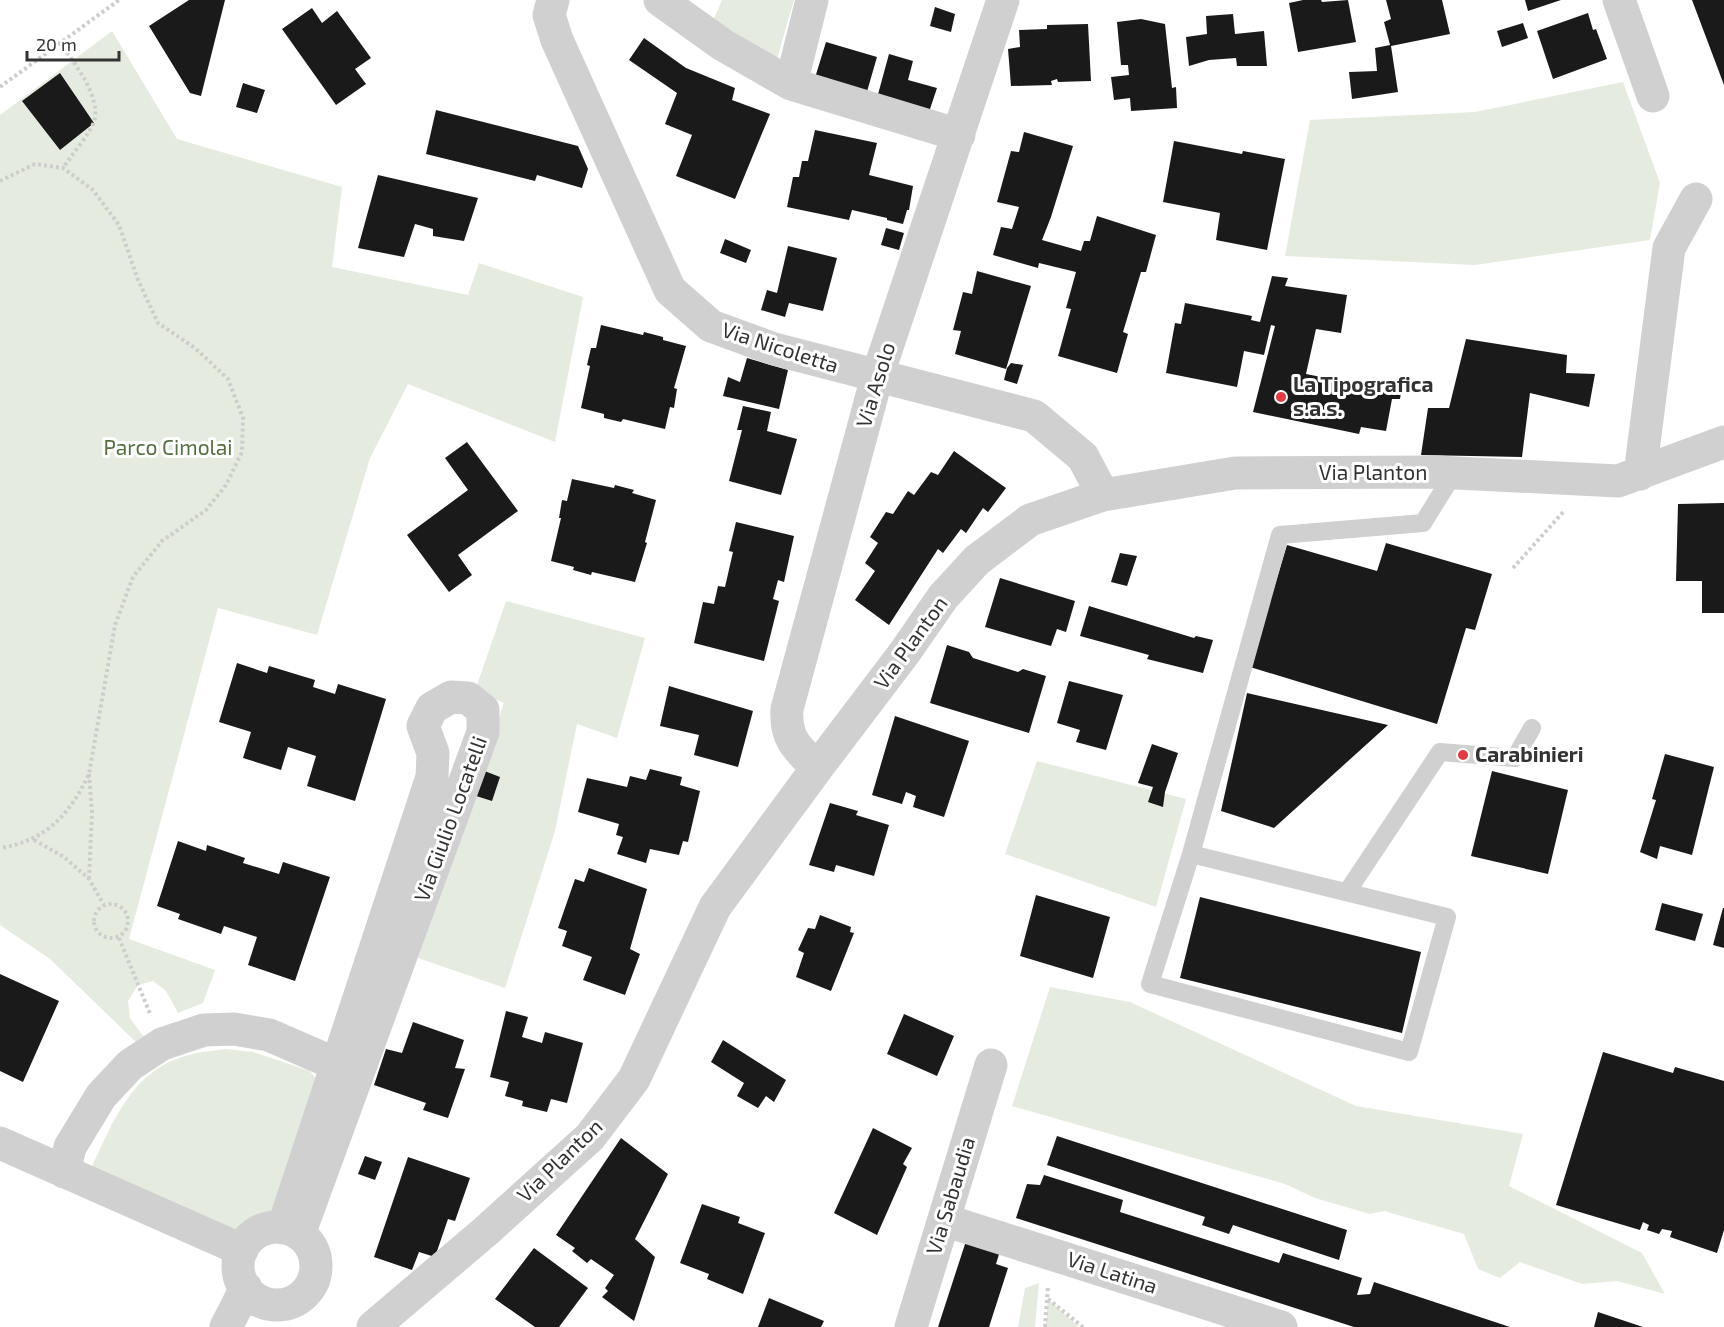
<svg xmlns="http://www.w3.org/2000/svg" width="1724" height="1327" viewBox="0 0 1724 1327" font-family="'Exo 2',sans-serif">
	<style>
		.green { fill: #e5ecdf }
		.building { fill: #1a1a1a }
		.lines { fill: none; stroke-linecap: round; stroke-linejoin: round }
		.path { stroke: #cdcdcd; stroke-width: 4; stroke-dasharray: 3 3; stroke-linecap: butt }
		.service { stroke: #d0d0d0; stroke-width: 18 }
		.minor { stroke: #d0d0d0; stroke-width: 33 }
		.poi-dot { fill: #e53a40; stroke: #fff; stroke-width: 2 }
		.labels { text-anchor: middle; stroke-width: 6; stroke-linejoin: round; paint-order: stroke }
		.street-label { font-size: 21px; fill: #333; stroke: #fff }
		.poi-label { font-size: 21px; font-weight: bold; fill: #333; stroke: #fff; text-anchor: start }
		.park-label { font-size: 21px; fill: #54703f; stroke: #fff }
	</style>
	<rect width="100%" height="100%" fill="#fff"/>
	<path class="green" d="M722 0H794L777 59 712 23Z
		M112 31 177 139 342 187 332 267 468 295 479 263 583 297 555 442 408 384 370 458 317 635 218 608 129 939 215 970 203 1003 178 1013 166 991 153 981 138 985 128 1001 130 1018 146 1040 139 1045 50 959 0 925V115Z
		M1623 82 1660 183 1650 240 1475 265 1285 256 1310 120 1475 112Z
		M506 601 645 638 617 738 577 724 555 831 505 988 418 958 504 703 475 691Z
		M1037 761 1186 799 1156 907 1005 854Z
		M1050 987 1130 1002 1356 1106 1523 1134 1509 1186 1642 1253 1665 1294 1617 1281 1582 1284 1520 1262 1500 1278 1478 1269 1464 1234 1384 1211 1370 1214 1315 1198 1285 1184 1012 1106Z
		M225 1049 253 1052 310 1071 316 1079 276 1221C256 1219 251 1223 237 1238L90 1171C114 1121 132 1067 193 1054 203 1051 214 1051 225 1049Z
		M1039 1283 1035 1327H1018L1025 1288Z
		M1048 1299 1079 1327H1046Z"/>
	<path class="building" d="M189 0H225L201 96 190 93 149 26Z
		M1303 0H1321L1322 2 1348 0 1356 42 1298 52 1289 3Z
		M1386 0H1442L1450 34 1391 46 1398 92 1352 99 1349 72 1377 71 1375 48 1390 45 1384 22 1391 19Z
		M1525 0H1561L1528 11Z
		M1692 0H1724V85Z
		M935 7 955 14 951 32 930 26Z
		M312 8 322 23 337 11 371 58 355 69 366 84 336 105 282 29Z
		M1588 13 1593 30 1596 29 1607 59 1553 79 1537 31Z
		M1233 14 1235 34 1264 31 1267 66H1237L1236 58 1209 60 1189 66 1186 37 1207 34 1206 16Z
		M1141 19 1165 24 1172 88 1176 87 1177 108 1131 111 1130 98 1114 100 1111 77 1129 75 1128 65H1121L1117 22Z
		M1523 23 1528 38 1502 47 1497 31Z
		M1088 24 1091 81 1058 82 1057 79 1051 81 1052 85 1011 86 1008 49 1020 47 1019 30 1047 29V25Z
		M644 38 686 68 735 88 732 100 770 114 735 199 676 176 692 135 665 124 677 93 629 60Z
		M826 42 877 57 866 95 814 81Z
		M889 54 913 61 908 80 937 88 929 112 877 98Z
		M60 73 94 123 60 150 22 101Z
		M243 83 265 90 257 113 236 107Z
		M436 110 578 146 588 169 582 188 537 175 535 181 426 154Z
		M815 130 877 143 869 175 913 186 909 210H907L903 224 887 220V218L852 210 849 220 787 207 793 177H799L802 161H808Z
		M1024 132 1073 146 1051 217 1042 240 1081 251 1084 241H1090L1097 216 1156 235 1146 272H1141L1123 332 1128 334 1117 373 1058 356 1071 309 1066 308 1076 272 1039 263 1038 268 993 255 1001 227 1012 229 1019 207 997 202 1011 151 1019 152Z
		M1174 141 1242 154 1243 151 1285 159 1267 250 1216 240 1220 213 1163 202Z
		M378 175 478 198 464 241 433 236V229L415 224 404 257 358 248Z
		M886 228 904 233 899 250 881 245Z
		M725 239 751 250 746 263 720 253Z
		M788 246 837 258 823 311 789 303 785 317 761 310 767 290 777 293Z
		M977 271 1031 286 1006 369 955 354 961 331 953 330 963 292 972 294Z
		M1272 276 1288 278 1285 286 1347 295 1341 333 1316 329 1306 374 1372 387 1376 381 1402 386 1400 399H1392L1386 431 1361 427 1359 434 1253 412 1275 326 1271 325 1264 355 1244 351 1237 387 1166 373 1175 323 1181 324 1185 303 1252 316 1251 320 1260 322Z
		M601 325 643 335 644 332 663 337V340L686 346 674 388 677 389 674 408 670 407 665 429 623 419 621 422 604 418V414L581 408 590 366 587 365 591 348H596Z
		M1466 339 1567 355 1566 373 1595 374 1589 407 1530 393 1522 457 1421 455 1428 408H1449Z
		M747 358 788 370 779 409 723 396 728 377 740 382Z
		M1011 363 1023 365 1017 384 1004 380 1007 368Z
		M743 406 771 412 767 431 797 439 781 495 729 481 742 430H737Z
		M467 442 518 511 458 555 472 575 449 592 407 535 468 490 445 458Z
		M954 451 1006 488 988 512 983 508 966 533 961 529 943 553 938 549 889 625 855 600 875 571 865 563 878 543 870 537 886 512 893 514 908 491 914 495 931 472 938 475Z
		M572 479 614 488 615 485 634 490 632 493 656 500 645 542 647 543 635 582 592 572 591 575 573 570 574 567 551 561 561 518H559L562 500 567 501Z
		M1724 503V613H1702V581H1676L1678 504Z
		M736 522 794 536 784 582 778 580 773 599 779 601 764 661 694 643 703 602 714 604 718 586 725 587 733 552 729 551Z
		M1386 543 1492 574 1475 630 1466 628 1437 724 1250 667 1287 545 1377 571Z
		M1120 553 1137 556 1127 586 1111 582Z
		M1000 578 1075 601 1066 632 1057 629 1051 646 985 627Z
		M1089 606 1194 638 1196 636 1213 640 1203 673 1147 659 1149 655 1080 636Z
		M947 645 969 652 973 658 1018 672 1023 669 1046 676 1029 733 930 703Z
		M237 663 267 673 269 666 315 680 313 687 335 694 338 684 386 699 355 801 307 786 316 756 288 747 281 770 243 758 251 732 219 722Z
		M1069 681 1123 695 1106 750 1076 742 1080 730 1057 723Z
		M669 686 753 711 738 767 694 755 699 735 660 726Z
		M1247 693 1388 725 1274 828 1221 811Z
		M895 716 969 741 944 817 913 807 916 796 906 792 902 804 872 795Z
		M1152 744 1178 753 1165 792 1163 807 1148 802 1153 787 1138 783Z
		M1665 754 1714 767 1692 855 1660 846 1657 859 1640 852 1656 800 1652 799Z
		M650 769 682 777 680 785 700 791 688 842 683 841 679 855 650 849 646 863 617 854 623 837 616 835 619 824 578 812 587 778 627 787 630 776 646 780Z
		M482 770 500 777 492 801 473 795Z
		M1492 771 1568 790 1548 874 1471 856Z
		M830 803 858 811 856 815 889 825 874 876 836 865 834 872 809 865Z
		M178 841 206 851 207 845 245 858 243 863 279 874 283 862 330 877 295 981 248 965 257 937 224 926 221 934 178 919 180 914 157 906Z
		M589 868 647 889 630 949 640 954 625 995 583 980 592 957 562 946 567 931 558 928 575 879 584 882Z
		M1036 895 1110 917 1093 978 1020 956Z
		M1200 897 1421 952 1402 1033 1180 978Z
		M1662 903 1703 914 1695 941 1655 930Z
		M1723 908H1724V948L1713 945Z
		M820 915 851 927 850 932 854 933 831 991 796 977 804 953 798 950 808 928 815 929Z
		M0 974 59 1001 23 1082 0 1071Z
		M506 1011 528 1017 522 1037 542 1043 545 1032 583 1043 567 1103 551 1099 547 1112 522 1106 523 1101 505 1096 509 1082 490 1077Z
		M904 1014 954 1036 937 1076 887 1054Z
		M413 1022 464 1040 455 1068 465 1069 448 1118 423 1110 426 1103 374 1085 386 1049 402 1053Z
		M723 1040 786 1080 774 1102 766 1096 758 1108 737 1096 744 1083 711 1062Z
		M1603 1052 1673 1073 1675 1067 1724 1081V1230L1717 1253 1670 1237 1672 1231 1662 1229 1659 1234 1647 1230 1649 1225 1643 1222 1640 1230 1556 1205Z
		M873 1128 912 1148 903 1164 907 1167 877 1235 834 1213Z
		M1057 1136 1347 1230 1339 1260 1233 1225 1229 1234 1202 1225 1205 1217 1047 1165Z
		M621 1138 668 1174 635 1239 655 1257 634 1321 602 1297 608 1291 605 1288 614 1275 591 1259 587 1263 572 1251 575 1248 556 1235Z
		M365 1156 382 1162 375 1180 358 1174Z
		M408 1157 470 1178 455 1221 448 1219 435 1257 419 1252 412 1270 374 1257Z
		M1044 1175 1123 1200 1120 1212 1279 1263 1283 1253 1362 1278 1357 1295 1370 1294 1374 1282 1510 1327H1354L1016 1218 1027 1184 1040 1185Z
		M702 1204 740 1217 738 1223 765 1233 743 1294 707 1279 709 1274 680 1263Z
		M966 1241 1000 1251 996 1264 1008 1268 989 1327H938Z
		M534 1248 588 1288 559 1327H535L495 1299Z
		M769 1298 824 1321 821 1327H758Z
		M1598 1312 1643 1327H1594Z"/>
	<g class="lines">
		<path class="path" d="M60 43C74 62 102 98 94 122 90 133 71 156 63 168
			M0 87 119 0
			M0 181 35 164 63 168 93 190 119 225 138 280 158 323 195 348 228 379 243 418 242 452 226 485 206 510 162 541 133 577 115 625 89 774C70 814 46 841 0 848
			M1513 568 1565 510
			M89 774 92 812 89 879
			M34 840 64 857 89 879 104 905
			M94 921a17 17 0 1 1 34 0a17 17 0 1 1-34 0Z
			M119 938 151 1016
			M1048 1299 1083 1327
			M1045 1327 1048 1287"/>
		<path class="service" d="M1191 854 1150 984 1409 1052 1447 917 1191 854 1280 535 1423 523 1454 473
			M1347 892 1440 752 1515 758 1532 728"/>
		<path class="minor" d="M553 0 549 15 557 40 670 290 711 326 774 349 1034 416 1083 457 1103 495
			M660 0 723 45 791 84 959 135
			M1619 0 1653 96
			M791 84 812 0
			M1640 474 1669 248 1696 199
			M817 768C797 748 785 739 787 709L877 377 1003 0
			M0 1143 242 1250
			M64 1172 70 1147 101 1096 130 1065 162 1044 204 1030 234 1029 269 1035 338 1065
			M944 1220 1281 1327
			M238 1266a39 39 0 1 1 78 0a39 39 0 1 1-78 0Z
			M283 1228 432 777 433 753 423 726 432 708 451 697 468 698 483 710V732L299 1234
			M226 1327 246 1288
			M373 1327 486 1231 590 1137 634 1079 715 907 817 768 905 652 943 597 977 560 1030 520 1103 495 1235 473 1436 472 1618 481 1724 442
			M911 1327 991 1065"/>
	</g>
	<g class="poi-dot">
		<circle cx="1281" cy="397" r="6"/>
		<circle cx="1463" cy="755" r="6"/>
	</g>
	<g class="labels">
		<g class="street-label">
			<text transform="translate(780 348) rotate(18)" y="7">Via Nicoletta</text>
			<text transform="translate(876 385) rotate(-73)" y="7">Via Asolo</text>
			<text x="1373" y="480">Via Planton</text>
			<text transform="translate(911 643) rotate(-54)" y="7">Via Planton</text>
			<text transform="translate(451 819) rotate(-70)" y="7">Via Giulio Locatelli</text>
			<text transform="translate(560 1161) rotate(-44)" y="7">Via Planton</text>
			<text transform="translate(951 1196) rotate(-73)" y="7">Via Sabaudia</text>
			<text transform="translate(1112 1273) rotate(18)" y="7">Via Latina</text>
		</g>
		<g class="poi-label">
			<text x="1293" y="392">La Tipografica<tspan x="1293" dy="24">s.a.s.</tspan></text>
			<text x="1475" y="762">Carabinieri</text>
		</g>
		<g class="park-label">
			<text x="168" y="455">Parco Cimolai</text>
		</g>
	</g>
	<path d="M27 51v9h92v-9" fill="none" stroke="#333333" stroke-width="3"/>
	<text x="36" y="51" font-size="18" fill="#333333" stroke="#ffffff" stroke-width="4.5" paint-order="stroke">20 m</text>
</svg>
